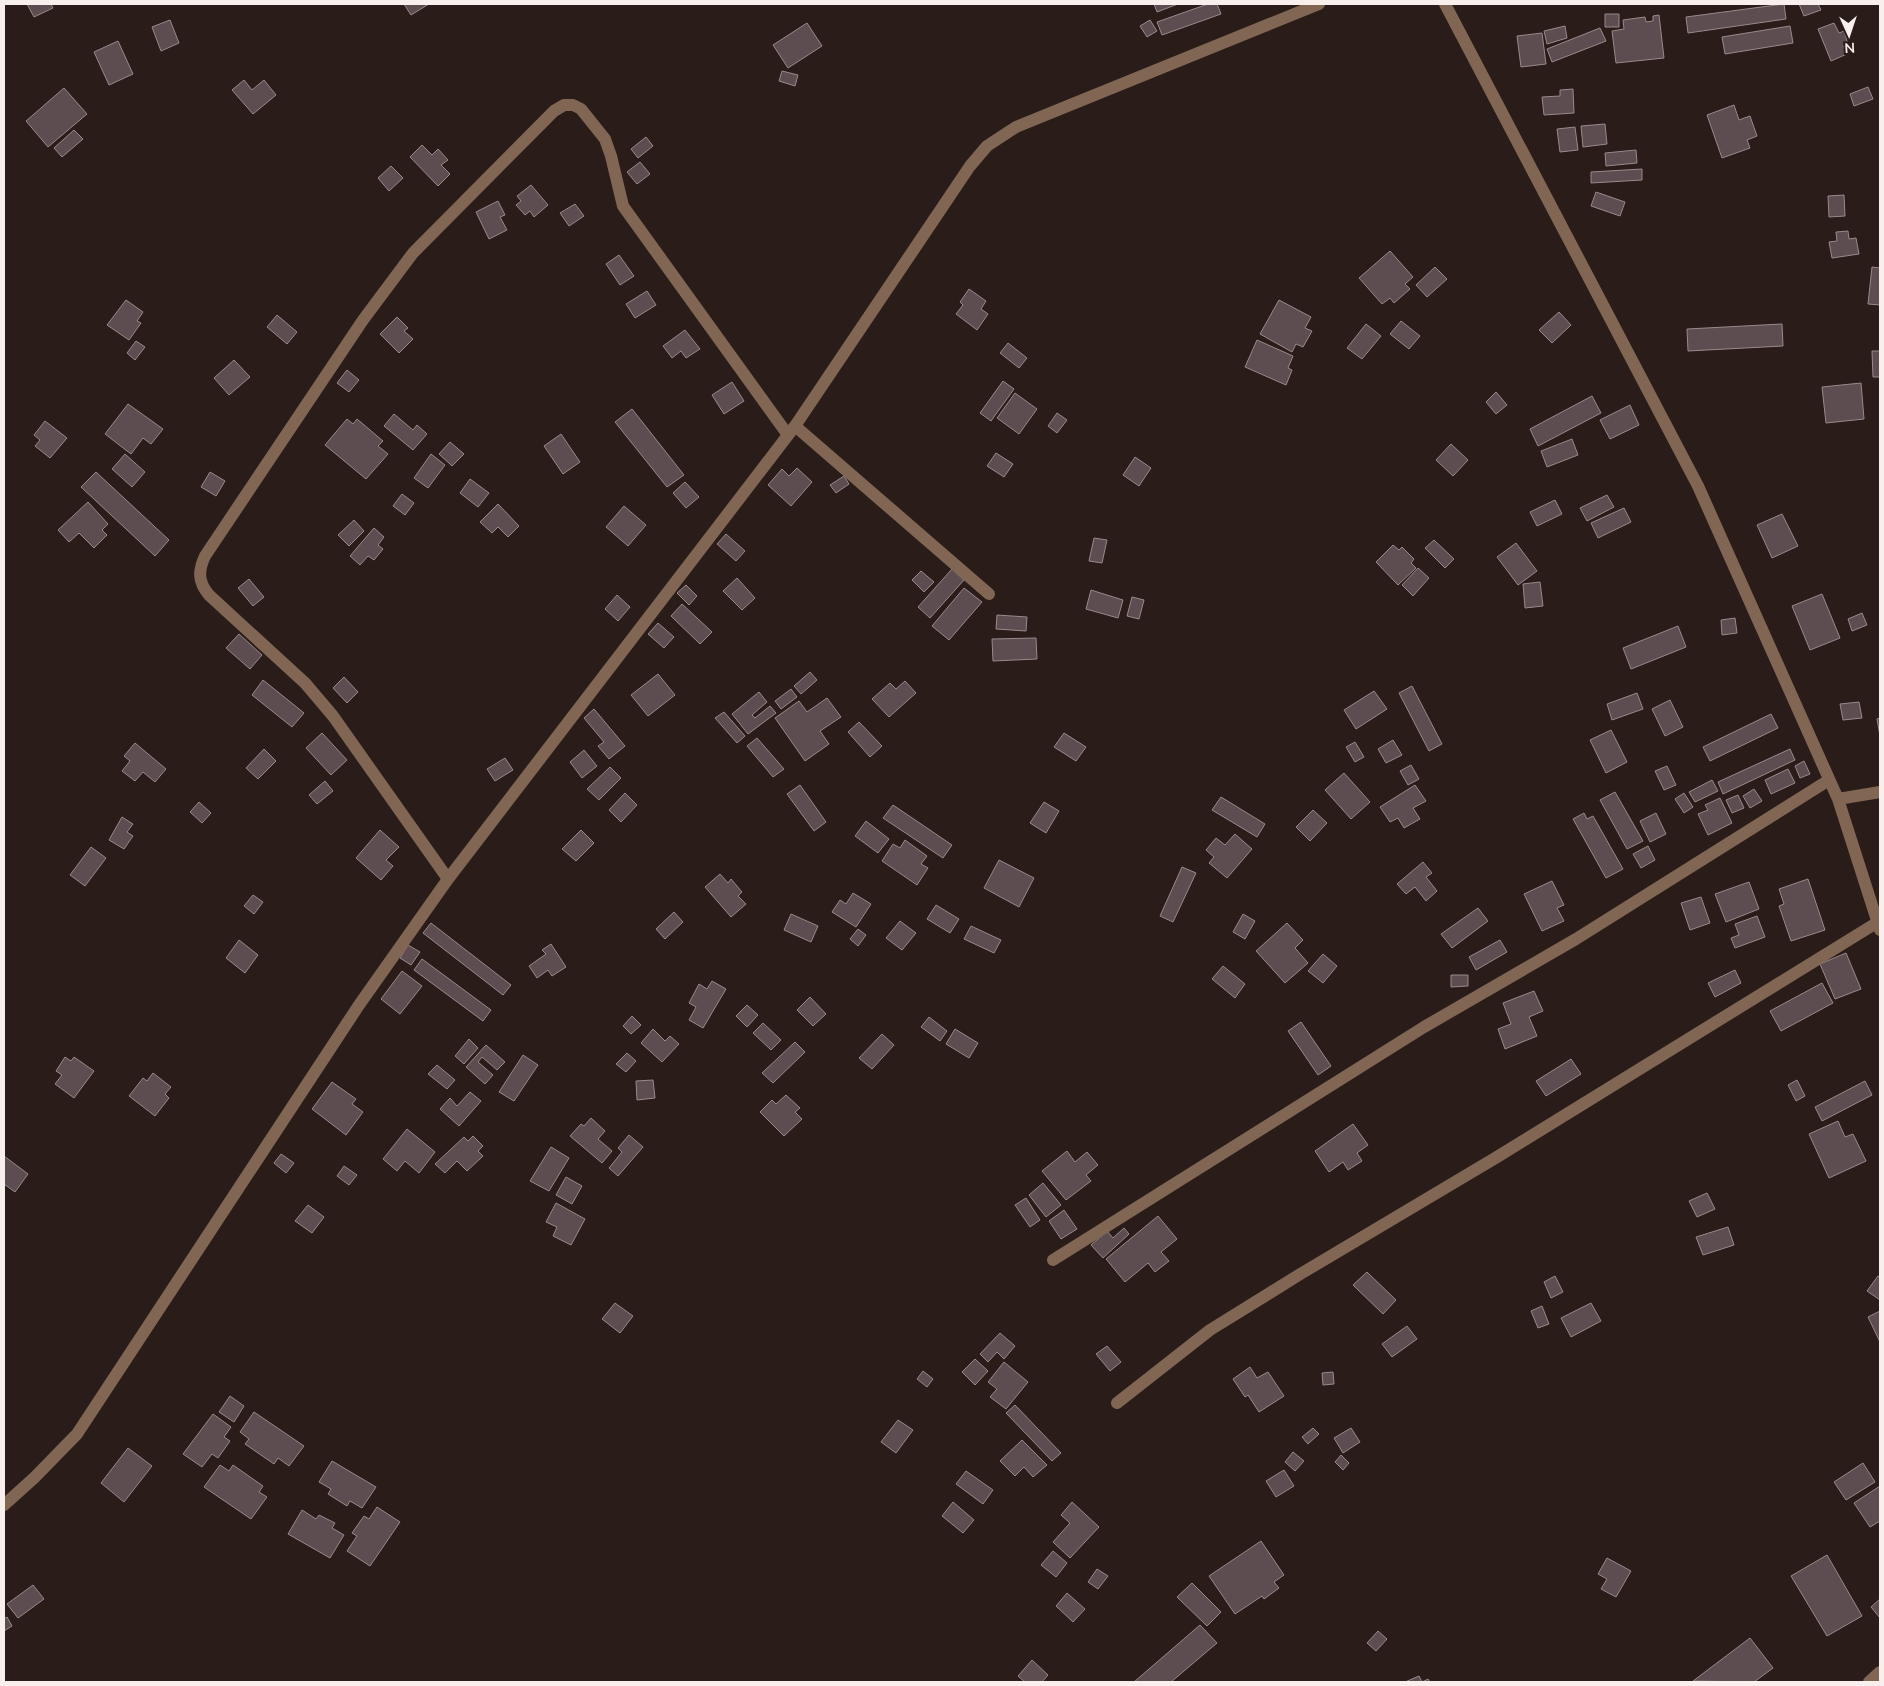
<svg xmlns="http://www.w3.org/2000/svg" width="1884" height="1686" viewBox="0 0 1884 1686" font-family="Mulish,sans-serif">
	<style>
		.building { fill: #5d4d50; stroke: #9b898c }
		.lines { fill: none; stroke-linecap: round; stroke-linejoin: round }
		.minor { stroke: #816653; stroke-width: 12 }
	</style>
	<rect width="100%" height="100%" fill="#291c19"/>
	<path class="building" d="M27 4H51L53 8 34 17Z
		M404 4H429L411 15Z
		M1154 4H1178L1157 12Z
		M1208 4H1217L1221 14 1162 35 1157 22Z
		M1784 4 1786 19 1688 33 1686 17Z
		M1799 4H1818L1821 10 1804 16Z
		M1605 14H1619V27H1605Z
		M1659 15 1664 58 1616 63 1612 31 1624 29 1623 20 1645 17 1646 22 1653 21V16Z
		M170 20 179 43 161 51 152 27Z
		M1150 20 1157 31 1147 37 1140 26Z
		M807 23 822 46 788 68 773 45Z
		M1834 23 1839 33 1844 31 1848 44 1843 46 1847 54 1831 61 1818 29Z
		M1565 26 1567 38 1547 44 1544 31Z
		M1790 26 1793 43 1725 54 1722 37Z
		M1600 28 1606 41 1552 62 1547 49Z
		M1542 33 1546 64 1521 67 1517 36Z
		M118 41 133 74 109 85 94 52Z
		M782 71 798 75 795 86 779 81Z
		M244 80 252 90 264 80 276 95 253 114 232 90Z
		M1868 87 1873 99 1854 106 1850 94Z
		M64 88 87 114 48 147 26 121Z
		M1573 89 1574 113 1544 115 1542 97 1560 96V90Z
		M1734 105 1739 120 1750 116 1757 136 1747 140 1750 148 1722 158 1707 115Z
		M1605 124 1607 144 1583 147 1581 126Z
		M1575 127 1578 150 1560 152 1557 129Z
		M74 130 83 139 62 157 54 148Z
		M646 137 653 146 638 158 631 149Z
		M422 145 432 155 438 149 448 160 441 165 450 174 438 186 410 157Z
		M1636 150 1637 163 1606 166 1605 153Z
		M640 162 650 174 637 184 627 172Z
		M391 166 403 178 389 191 378 178Z
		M1642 169V180L1591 183V172Z
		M531 185 548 205 534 217 530 211 525 215 516 205 521 201 517 196Z
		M1596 192 1625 202 1620 216 1591 206Z
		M1844 195 1845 216 1829 217 1828 196Z
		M498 201 505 215 500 217 507 230 489 239 476 212Z
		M575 204 584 216 569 226 560 213Z
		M1848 231 1849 239 1856 238 1859 254 1832 258 1829 242 1837 241 1836 232Z
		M1390 251 1413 277 1405 284 1410 289 1394 303 1390 298 1382 304 1359 278Z
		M619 255 634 276 620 285 606 264Z
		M1435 267 1447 279 1427 297 1416 285Z
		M1872 267 1880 268V305L1868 304Z
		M969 289 986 301 981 309 988 314 977 330 956 314 963 305 960 302Z
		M647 291 656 305 635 318 626 304Z
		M126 300 143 312 137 321 141 323 129 340 107 325Z
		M1279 300 1311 317 1305 328 1312 331 1303 347 1296 344 1292 352 1260 334Z
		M1559 312 1571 325 1552 343 1539 330Z
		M277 315 297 332 287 344 267 327Z
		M397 317 408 328 404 331 413 339 399 353 380 334Z
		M1401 321 1420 336 1409 349 1390 334Z
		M1366 324 1381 336 1362 359 1347 348Z
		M1782 324 1783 346 1688 351 1687 329Z
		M685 330 700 349 686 358 681 351 672 358 663 346Z
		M1257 340 1293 356 1288 368 1292 370 1286 385 1245 367Z
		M136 341 145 347 135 360 127 353Z
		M1008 343 1027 358 1019 368 1000 353Z
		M1872 351H1880V377H1873Z
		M234 360 250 377 229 395 214 378Z
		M347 370 359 380 349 392 337 383Z
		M1003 381 1014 389 991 421 980 413Z
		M732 382 744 401 724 414 712 395Z
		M1861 383 1864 419 1826 423 1822 387Z
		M1496 392 1507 405 1496 414 1486 402Z
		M1015 393 1037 409 1019 434 997 418Z
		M1592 396 1601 413 1538 446 1530 429Z
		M128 404 163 429 151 444 143 438 131 454 105 434Z
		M1630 405 1639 425 1610 439 1600 420Z
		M632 409 684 475 667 487 615 422Z
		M1057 413 1067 420 1057 433 1048 426Z
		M394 414 413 430 417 425 427 434 413 450 384 426Z
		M347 419 353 424 357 419 383 441 378 446 388 454 366 479 325 445Z
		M45 421 67 438 50 458 35 446 40 440 34 435Z
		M561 434 580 462 563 474 544 446Z
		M1572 439 1578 455 1547 467 1541 451Z
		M450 442 464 454 452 466 439 454Z
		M1451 444 1468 460 1453 476 1436 460Z
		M996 453 1013 464 1004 477 987 466Z
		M125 454 145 472 132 487 112 469Z
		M431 454 445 465 428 488 414 478Z
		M1135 457 1151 468 1139 486 1123 475Z
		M797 468 812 482 791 506 768 485 782 469 789 476Z
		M96 472 169 540 155 556 81 487Z
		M210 472 225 481 216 496 201 487Z
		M844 476 849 484 836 493 830 485Z
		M470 479 489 493 478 507 460 493Z
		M685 482 699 497 686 508 673 493Z
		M402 494 414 503 405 515 393 506Z
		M1607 495 1614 507 1587 521 1580 508Z
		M1555 500 1562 514 1537 526 1530 512Z
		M88 502 108 524 102 530 107 535 94 548 79 533 69 542 58 530Z
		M498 504 519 526 508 537 498 527 492 533 480 522Z
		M624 506 646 525 628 546 606 527Z
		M1624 508 1631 522 1598 538 1591 523Z
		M1782 514 1798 546 1772 558 1757 525Z
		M354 520 364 531 349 546 338 535Z
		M374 528 384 537 378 545 383 549 374 560 368 556 360 565 350 556Z
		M726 534 745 551 736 561 717 544Z
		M1094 538 1107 540 1102 563 1089 561Z
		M1434 540 1454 559 1445 568 1425 548Z
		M1516 543 1537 571 1518 585 1497 557Z
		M1393 545 1399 550 1402 547 1414 559 1411 563 1416 568 1398 585 1376 562Z
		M1418 568 1429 578 1413 596 1402 585Z
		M952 569 964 580 930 618 918 607Z
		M921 571 934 582 924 592 912 580Z
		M737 578 755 598 742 610 723 591Z
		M249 579 264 597 253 606 238 588Z
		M1540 582 1543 606 1525 608 1523 584Z
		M686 585 697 596 689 605 677 593Z
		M964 588 982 602 949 640 932 626Z
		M1091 590 1123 600 1118 618 1086 609Z
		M1822 594 1840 638 1810 650 1792 606Z
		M617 595 630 607 618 621 605 609Z
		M1132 597 1144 600 1139 619 1127 616Z
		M682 604 712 632 700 644 671 616Z
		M1862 613 1867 625 1852 631 1848 619Z
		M997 615 1027 617 1026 631 996 629Z
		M1735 618 1737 633 1722 635 1721 620Z
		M658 623 674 637 664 648 648 634Z
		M1678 626 1686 647 1631 669 1623 648Z
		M239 634 262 655 250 669 226 648Z
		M1036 638 1037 659 993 661 992 639Z
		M810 672 817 680 801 694 794 686Z
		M658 674 675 695 648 716 631 695Z
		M344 677 358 692 347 703 333 688Z
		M263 680 304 713 292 727 252 695Z
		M905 681 916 693 889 717 872 699 890 683 896 689Z
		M1412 686 1442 744 1429 751 1399 693Z
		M791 689 797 697 781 709 775 701Z
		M1374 691 1387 709 1356 729 1344 710Z
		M759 692 767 702 752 715 755 718 770 706 776 713 748 734 732 714Z
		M1637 693 1643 709 1612 720 1607 704Z
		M827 698 841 717 820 731 829 744 805 761 775 718 799 701 807 712Z
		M1670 700 1683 727 1665 736 1652 709Z
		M1859 702 1862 718 1843 720 1840 704Z
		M594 709 625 746 609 759 598 746 604 742 584 718Z
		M724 712 745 736 737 743 715 718Z
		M1771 714 1778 728 1710 761 1703 747Z
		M1880 718V736L1877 719Z
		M859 722 882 746 870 757 848 732Z
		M1611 730 1627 762 1606 773 1590 740Z
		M322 733 347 760 331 775 306 748Z
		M1064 733 1086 747 1076 761 1054 747Z
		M757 738 784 769 773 777 747 746Z
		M1393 740 1402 755 1386 763 1378 749Z
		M1355 742 1364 757 1355 762 1346 747Z
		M135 743 166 769 155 782 143 772 135 781 122 771 130 761 124 756Z
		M264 749 276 761 258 779 246 768Z
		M1790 749 1795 760 1723 794 1718 782Z
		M584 750 597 766 582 778 570 762Z
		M505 758 513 770 495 781 487 769Z
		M1804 761 1810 774 1800 778 1795 766Z
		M1411 765 1419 779 1408 785 1400 771Z
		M1667 766 1676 785 1664 790 1655 771Z
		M610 767 621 778 599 800 587 789Z
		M1788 769 1795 783 1771 794 1765 780Z
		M1344 773 1370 802 1351 819 1325 790Z
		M1712 780 1718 791 1695 802 1689 792Z
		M325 781 333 791 317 804 309 795Z
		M800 785 826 822 814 831 787 794Z
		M1415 785 1426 801 1413 808 1420 819 1404 828 1398 818 1390 822 1380 807Z
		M1754 789 1762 801 1750 808 1743 796Z
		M1615 792 1643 841 1627 849 1600 800Z
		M625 793 637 805 621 822 609 810Z
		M1684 793 1693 807 1684 813 1675 799Z
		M1738 795 1744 808 1732 813 1726 800Z
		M1221 797 1265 824 1257 837 1212 810Z
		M1720 798 1732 823 1708 835 1698 814 1708 810 1705 805Z
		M199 802 211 813 202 823 190 812Z
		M1044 802 1059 811 1046 833 1030 823Z
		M893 805 952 845 943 858 883 818Z
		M1313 810 1327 823 1310 841 1296 827Z
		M1584 813 1587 819 1593 816 1623 869 1606 878 1573 819Z
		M1656 813 1666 834 1650 842 1640 821Z
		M122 817 133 824 127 832 133 836 124 849 109 840Z
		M866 821 889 839 878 853 855 836Z
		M380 830 399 847 386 860 393 866 381 880 356 858Z
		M581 830 594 843 576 861 562 849Z
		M1235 834 1252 849 1227 878 1209 863 1214 857 1206 850 1216 838 1225 845Z
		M905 840 927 856 921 864 928 868 917 885 882 861 893 844 900 848Z
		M1648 846 1655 860 1641 868 1633 854Z
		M91 847 106 858 85 886 70 875Z
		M999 860 1034 878 1019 907 984 888Z
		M1423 862 1432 873 1426 877 1437 891 1426 901 1415 887 1406 894 1397 884Z
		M1182 867 1196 873 1173 922 1160 916Z
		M720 874 728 883 731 879 742 892 738 896 746 904 731 917 705 887Z
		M1808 879 1825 930 1791 941 1779 906 1784 904 1779 889Z
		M1552 881 1564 905 1557 908 1564 921 1542 931 1524 894Z
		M1749 882 1759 909 1726 922 1715 894Z
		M853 893 871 904 856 927 832 912 840 900 846 904Z
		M253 895 263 902 254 914 244 906Z
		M1701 897 1710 923 1690 930 1681 903Z
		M936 905 959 919 950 933 927 919Z
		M1478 908 1488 921 1452 948 1441 934Z
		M674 912 683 922 665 939 656 929Z
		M791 914 818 926 811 942 784 930Z
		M1243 914 1255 921 1245 939 1233 932Z
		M1757 916 1765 937 1735 948 1731 938 1739 935 1735 924Z
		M900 921 916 933 902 950 886 938Z
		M431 923 511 985 503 995 423 933Z
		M1287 923 1303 940 1295 948 1308 963 1285 983 1256 951Z
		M971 926 1001 940 994 953 964 939Z
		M858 929 866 935 858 946 850 939Z
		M239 940 258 955 245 973 226 958Z
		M1500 940 1507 952 1476 970 1469 957Z
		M551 944 566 967 552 976 548 970 537 978 529 966 546 954 542 950Z
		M408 945 420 952 411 965 400 958Z
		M1846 953 1861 989 1835 999 1820 964Z
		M1323 954 1337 966 1323 983 1308 971Z
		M422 959 491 1010 483 1021 414 970Z
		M1223 966 1245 984 1235 998 1212 979Z
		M1735 970 1741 983 1715 997 1708 983Z
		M402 971 422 986 400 1014 381 999Z
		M1451 975H1468V986L1451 987Z
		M712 981 726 989 703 1028 689 1020 696 1007 689 1003 699 984 707 989Z
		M1822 983 1833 1003 1781 1031 1770 1011Z
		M1534 991 1543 1011 1529 1017 1537 1036 1505 1049 1498 1029 1511 1024 1503 1003Z
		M810 997 826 1014 813 1026 797 1010Z
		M747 1005 758 1015 747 1027 736 1016Z
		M632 1016 641 1025 631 1034 623 1026Z
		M929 1017 947 1031 940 1041 921 1027Z
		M1301 1022 1331 1066 1318 1075 1288 1031Z
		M763 1023 781 1040 771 1050 753 1033Z
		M653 1029 665 1041 670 1036 679 1044 662 1062 641 1043Z
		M955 1029 978 1043 969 1058 946 1044Z
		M882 1034 894 1045 872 1069 859 1058Z
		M469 1039 478 1048 464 1064 455 1056Z
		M795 1042 805 1052 773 1083 762 1073Z
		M486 1045 505 1062 497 1070 482 1057 478 1062 493 1075 485 1084 466 1067Z
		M627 1053 636 1061 626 1072 616 1064Z
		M523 1055 538 1065 514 1101 499 1092Z
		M65 1057 71 1061 74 1057 94 1071 74 1098 55 1084 62 1075 56 1071Z
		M1571 1059 1581 1074 1546 1096 1536 1081Z
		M437 1065 455 1080 447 1089 428 1074Z
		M153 1073 171 1087 165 1094 169 1098 155 1116 129 1096 143 1078 147 1081Z
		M653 1080 655 1098 637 1100 636 1081Z
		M1797 1080 1805 1096 1796 1101 1788 1085Z
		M1865 1081 1872 1095 1822 1121 1815 1107Z
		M332 1082 356 1099 352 1104 363 1112 346 1135 312 1109Z
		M470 1092 481 1101 459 1126 440 1109 450 1098 457 1106Z
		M786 1095 800 1108 795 1112 802 1119 784 1136 760 1112 772 1100 776 1104Z
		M591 1118 605 1131 598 1139 612 1151 602 1163 570 1136 581 1124 584 1126Z
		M1838 1121 1845 1137 1853 1134 1866 1161 1829 1178 1809 1134Z
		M1353 1124 1368 1145 1357 1153 1362 1161 1348 1170 1343 1162 1329 1172 1315 1151Z
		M407 1129 435 1152 419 1173 405 1161 397 1171 383 1159Z
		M629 1135 643 1147 618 1176 609 1168 622 1152 618 1148Z
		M473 1136 483 1146 478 1151 483 1156 467 1171 457 1161 445 1173 435 1164 464 1137 468 1141Z
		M551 1147 569 1158 549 1191 530 1181Z
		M1067 1151 1075 1162 1087 1152 1098 1165 1086 1175 1091 1181 1066 1200 1042 1171Z
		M281 1154 294 1163 286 1173 274 1163Z
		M4 1156 28 1174 15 1192 4 1184Z
		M344 1166 357 1175 349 1185 337 1176Z
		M566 1177 582 1186 572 1204 556 1195Z
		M1043 1183 1061 1205 1046 1217 1029 1195Z
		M1707 1193 1715 1209 1697 1217 1689 1201Z
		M1026 1198 1040 1220 1030 1227 1015 1205Z
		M556 1203 585 1219 571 1245 553 1236 557 1227 546 1222Z
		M308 1205 324 1217 312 1233 295 1221Z
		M1064 1210 1077 1229 1061 1239 1049 1221Z
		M1158 1216 1177 1239 1161 1252 1169 1261 1155 1272 1148 1263 1125 1282 1106 1259Z
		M1728 1227 1734 1245 1703 1255 1696 1237Z
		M1124 1228 1129 1234 1103 1258 1091 1245 1107 1231 1113 1238Z
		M1367 1272 1396 1300 1383 1314 1353 1285Z
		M1555 1276 1563 1292 1551 1298 1544 1282Z
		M1878 1276 1880 1277V1300L1867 1291Z
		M615 1303 633 1316 620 1333 602 1319Z
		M1591 1303 1601 1321 1571 1337 1561 1318Z
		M1542 1306 1549 1324 1538 1328 1531 1311Z
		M1880 1311V1342L1868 1317Z
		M1407 1326 1417 1339 1392 1357 1382 1344Z
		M1000 1333 1015 1346 1004 1359 997 1352 988 1362 980 1354Z
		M1107 1346 1121 1362 1110 1371 1096 1354Z
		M975 1359 988 1371 975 1385 962 1372Z
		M1004 1362 1028 1382 1006 1409 990 1397 997 1389 988 1382Z
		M1250 1367 1257 1378 1268 1372 1284 1396 1259 1412 1248 1395 1245 1397 1233 1379Z
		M923 1371 933 1379 927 1387 917 1379Z
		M1333 1372 1334 1384 1323 1385 1322 1373Z
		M230 1396 244 1406 234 1422 219 1412Z
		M1015 1405 1061 1453 1052 1461 1006 1413Z
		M254 1412 304 1446 289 1466 278 1458 274 1464 245 1444 249 1439 240 1432Z
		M213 1414 231 1427 224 1437 230 1441 218 1458 212 1454 202 1467 183 1454Z
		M898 1420 913 1430 896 1453 881 1442Z
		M1313 1428 1319 1434 1308 1444 1302 1437Z
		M1351 1428 1360 1442 1343 1453 1334 1438Z
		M1022 1440 1047 1465 1033 1477 1024 1467 1015 1476 1000 1461Z
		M128 1448 152 1466 124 1502 101 1483Z
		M1293 1452 1304 1461 1295 1471 1285 1462Z
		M1341 1455 1349 1463 1343 1470 1335 1462Z
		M332 1461 376 1487 362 1508 350 1501 347 1506 328 1494 331 1489 319 1482Z
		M1863 1463 1875 1482 1846 1500 1834 1482Z
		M220 1465 229 1471 233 1465 263 1486 259 1492 267 1497 251 1519 204 1487Z
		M1284 1470 1294 1486 1276 1497 1266 1481Z
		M966 1471 993 1490 983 1504 956 1484Z
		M1880 1486V1521L1870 1527 1854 1503Z
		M953 1502 974 1520 963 1533 942 1516Z
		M1072 1502 1099 1527 1070 1558 1053 1542 1070 1523 1061 1515Z
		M377 1507 400 1522 370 1566 347 1551 357 1536 352 1533 364 1516 369 1519Z
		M302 1510 316 1519 319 1515 335 1523 332 1528 344 1535 330 1558 288 1534Z
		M1261 1541 1284 1575 1274 1582 1279 1588 1264 1599 1262 1596 1235 1614 1209 1576Z
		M1053 1551 1067 1563 1056 1577 1041 1565Z
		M1827 1555 1862 1616 1827 1636 1791 1576Z
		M1607 1558 1631 1571 1616 1597 1601 1589 1607 1579 1598 1574Z
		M1097 1569 1108 1576 1098 1589 1088 1582Z
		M1192 1583 1221 1612 1207 1626 1177 1597Z
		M33 1585 44 1599 18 1618 7 1604Z
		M1067 1593 1085 1609 1073 1622 1056 1606Z
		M1880 1599V1618L1871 1607Z
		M7 1617 12 1626 4 1631V1619Z
		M1200 1625 1217 1643 1171 1682H1134Z
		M1378 1631 1387 1639 1376 1651 1367 1643Z
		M1750 1638 1773 1668 1754 1682 1693 1681Z
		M1032 1660 1048 1675 1042 1682H1025L1018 1676Z
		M1419 1676 1422 1682 1428 1679 1430 1682H1405Z"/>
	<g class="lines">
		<path class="minor" d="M1445 4 1698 486 1838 799 1880 930
			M795 426 989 594
			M1838 799 1880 792
			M448 879 333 716 305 683 209 595C198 582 198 571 205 556L363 320 413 253 554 111 564 105H573L581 109 605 139 611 156 623 206 788 435
			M1053 1260 1424 1027 1576 939 1829 780
			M1117 1403 1210 1330 1302 1273 1497 1157 1878 922
			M4 1505 34 1478 77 1434 359 1005 448 879 795 426 970 166 987 146 1016 127 1319 4
			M1869 1682 1880 1672"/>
	</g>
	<rect width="1884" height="1686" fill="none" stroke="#f9efed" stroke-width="10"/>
	<g transform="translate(1849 35) rotate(177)" stroke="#291c19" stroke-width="4" paint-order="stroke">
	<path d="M0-4L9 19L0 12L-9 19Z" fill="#f9efed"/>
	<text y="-8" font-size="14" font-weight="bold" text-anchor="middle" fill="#f9efed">N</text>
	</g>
</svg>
